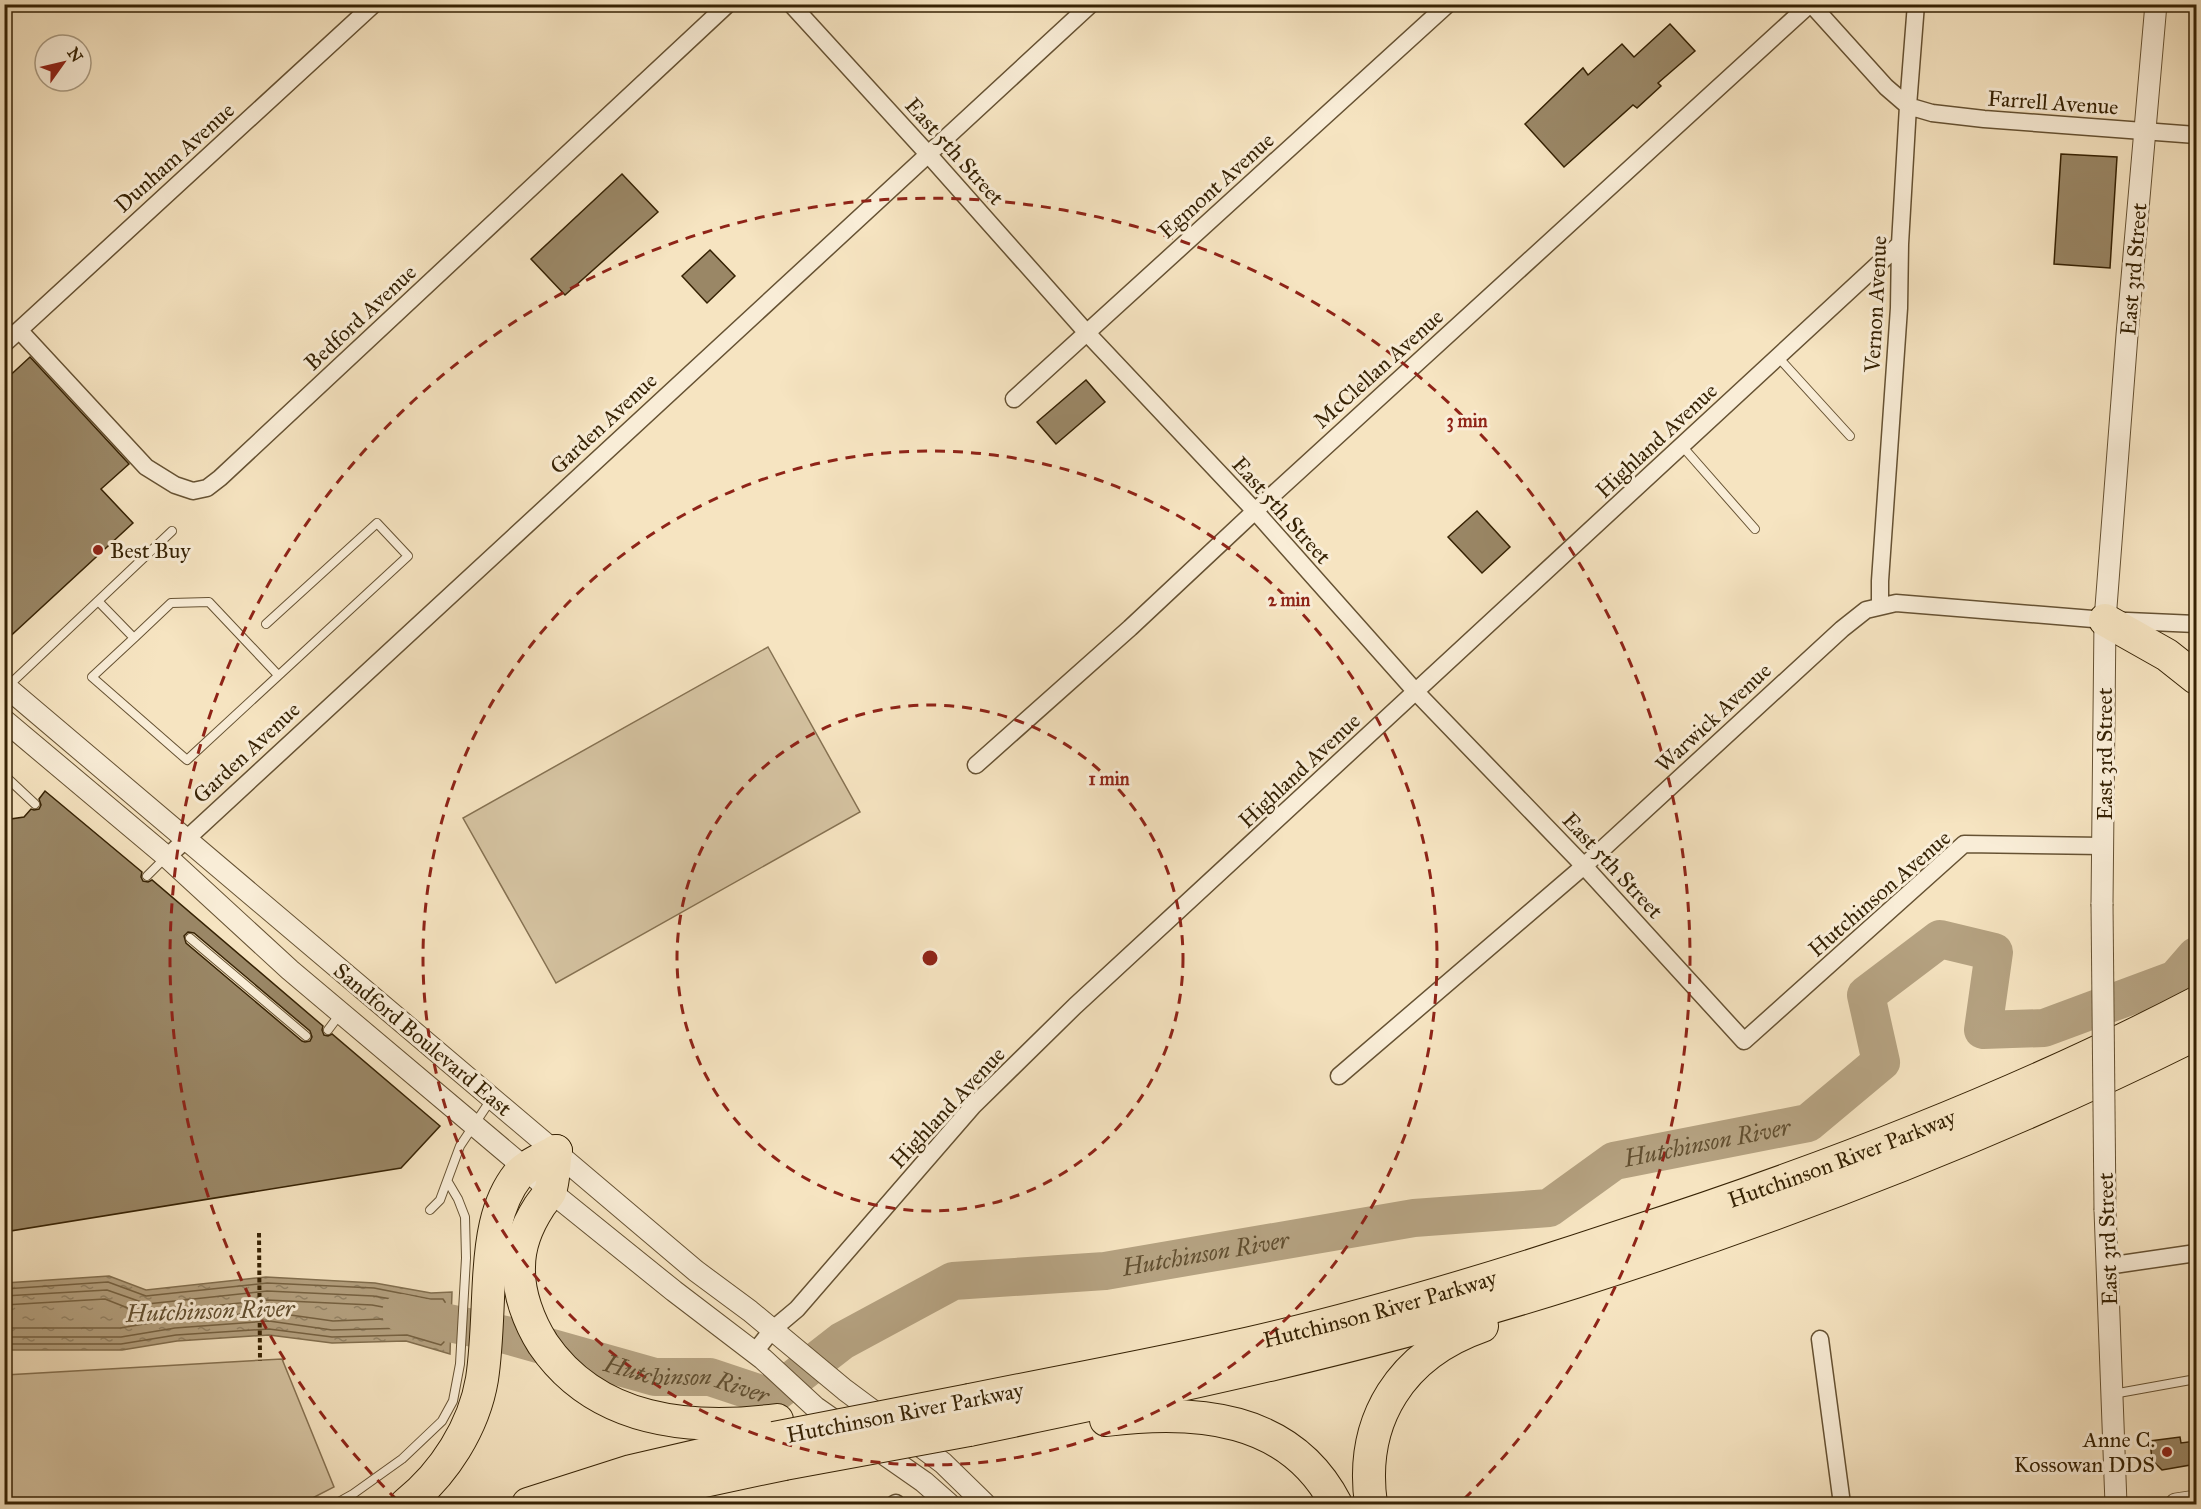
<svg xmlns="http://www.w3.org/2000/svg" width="2201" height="1509" viewBox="0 0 2201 1509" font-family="'IM FELL Great Primer',serif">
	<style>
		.green { fill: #d5c3a1; stroke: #867252; stroke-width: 1.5 }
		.water { fill: url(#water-ripples); stroke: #826f4f; stroke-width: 1.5 }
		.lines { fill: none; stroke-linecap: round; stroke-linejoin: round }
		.shore { stroke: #766242; stroke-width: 1.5 }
		.river { stroke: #b5a281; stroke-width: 38 }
		.building { fill: #9a8766; stroke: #362204; stroke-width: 1.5; fill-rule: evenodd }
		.service-casing { stroke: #665233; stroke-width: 10 }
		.minor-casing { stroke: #665233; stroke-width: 19 }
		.tertiary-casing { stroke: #665233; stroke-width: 23 }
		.motorway-casing { stroke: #362204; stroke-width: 34 }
		.path { stroke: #362204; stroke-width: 4; stroke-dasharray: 4.5 3; stroke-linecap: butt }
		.service { stroke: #f9edd7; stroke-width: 8 }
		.minor { stroke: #f9edd7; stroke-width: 16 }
		.tertiary { stroke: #f9edd7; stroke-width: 21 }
		.motorway { stroke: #f6e4c1; stroke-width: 32 }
		.tertiary-bridge-casing { stroke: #665233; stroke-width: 23; stroke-linecap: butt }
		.motorway-bridge-casing { stroke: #362204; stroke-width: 34; stroke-linecap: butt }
		.tertiary-bridge { stroke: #f9edd7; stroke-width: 21 }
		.motorway-bridge { stroke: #f6e4c1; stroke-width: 32 }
		.ring { fill: none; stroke: #8f2418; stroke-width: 3; stroke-dasharray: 10 8 }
		.poi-dot { fill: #8f2418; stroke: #f9edd7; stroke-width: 2 }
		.labels { text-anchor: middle; stroke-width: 6; stroke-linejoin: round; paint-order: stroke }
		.street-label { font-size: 22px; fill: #362204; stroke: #f9edd7 }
		.poi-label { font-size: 22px; fill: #362204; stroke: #f9edd7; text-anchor: start }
		.water-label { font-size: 24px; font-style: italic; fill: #624f30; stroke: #f9edd7 }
		.centre { fill: #8f2418; stroke: #f9edd7; stroke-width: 3 }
		.ring-label { font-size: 18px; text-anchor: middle; font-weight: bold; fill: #8f2418; stroke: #f9edd7; stroke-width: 6; stroke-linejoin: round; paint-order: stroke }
	</style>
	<defs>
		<pattern id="water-ripples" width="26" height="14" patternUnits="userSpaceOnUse" patternTransform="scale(1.5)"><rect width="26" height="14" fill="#b5a281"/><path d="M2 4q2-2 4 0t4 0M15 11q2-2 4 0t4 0" fill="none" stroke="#948467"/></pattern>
	</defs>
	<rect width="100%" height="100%" fill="#f6e4c1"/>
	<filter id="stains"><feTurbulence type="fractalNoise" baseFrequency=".00333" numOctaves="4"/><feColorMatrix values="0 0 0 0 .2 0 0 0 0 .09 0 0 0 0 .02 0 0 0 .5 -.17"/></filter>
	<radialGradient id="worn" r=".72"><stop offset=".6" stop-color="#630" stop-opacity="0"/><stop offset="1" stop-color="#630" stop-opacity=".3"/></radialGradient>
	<path class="green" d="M768 647 860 812 556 983 463 818Z
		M282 1359 334 1487 301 1504H5V1375Z"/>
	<path class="water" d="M109 1276 146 1290 266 1277 375 1283 431 1293 452 1292 450 1354 406 1341 332 1343 269 1335 177 1341 122 1350H5V1283Z"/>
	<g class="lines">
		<path class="shore" d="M4 1289 108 1282 146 1296 267 1283 374 1288 430 1299H443L445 1302 444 1342 441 1345 407 1335 332 1337 269 1329 176 1335 121 1344H4
			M4 1296 107 1290 147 1304 267 1291 373 1296 435 1306 438 1309 437 1332 434 1335 408 1328 332 1330 269 1321 175 1328 121 1337H4
			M4 1305 105 1299 138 1312 147 1313 267 1300 372 1305 426 1315 428 1318 425 1323 407 1318 333 1321 269 1312 174 1319 120 1328H4"/>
		<path class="river" id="s1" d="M401 1313 506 1335 655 1377H710L770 1397 842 1341 953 1281 1105 1271 1414 1218 1549 1208 1614 1161 1808 1123 1881 1062 1866 995 1940 939 1994 952 1983 1030 2044 1028 2176 979 2196 956"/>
	</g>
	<path class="building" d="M1670 24 1695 51 1658 83 1661 86 1637 108 1633 105 1564 167 1525 124 1583 68 1588 75 1622 44 1634 57Z
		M2061 154 2117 157 2110 268 2054 264Z
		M622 174 658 212 565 295 531 259Z
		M710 250 735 276 707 303 682 276Z
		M30 357 129 464 101 489 133 523 4 642V381Z
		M1086 380 1105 402 1056 444 1037 422Z
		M1477 511 1510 547 1482 573 1448 537Z
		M45 791 142 872 141 877 143 881 148 882 152 880 323 1026 322 1030 324 1035 328 1036 332 1034 440 1126 401 1168 4 1232V820L24 817 31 809 34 810 39 809 41 805 39 799ZM188 932 194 933 310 1031 312 1037 310 1041 305 1042 302 1041 186 943 184 936Z
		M2180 1437 2181 1443 2196 1441V1464L2162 1470 2152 1460 2150 1441Z"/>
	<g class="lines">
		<defs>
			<path id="service" d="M1778 357 1850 436
				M1682 446 1755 529
				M98 601 172 531
				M134 638 171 603 209 602 278 675
				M8 686 98 601 134 638 92 677 187 760 408 556 377 523 266 624
				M4 775 35 804
				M147 876 166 857
				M190 938 306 1036
				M328 1030 340 1014
				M430 1210 440 1200 460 1146 492 1098
				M2113 1394 2196 1379
				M335 1504 353 1494 402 1459 442 1421 453 1401 460 1364 466 1258 465 1217 458 1199 448 1182"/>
			<path id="minor" d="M791 4 928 154 1087 333 1255 511 1416 692 1584 866 1744 1041 1964 844 2103 846
				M1811 4 1886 87 1908 106 1932 113 1984 119 2196 135
				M19 330 146 467 175 485 193 491 207 488 220 478 728 4
				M4 344 374 4
				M1014 399 1448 4
				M1880 605V581L1899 308 1900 244 1908 106 1916 4
				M976 765 1130 628 1255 511 1810 4
				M167 857 1091 4
				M1339 1076 1584 866 1842 629 1866 610 1896 603 2105 620 2196 624
				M2107 1266 2196 1253
				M1820 1339 1842 1504
				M754 1353 772 1330 797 1309 973 1106 1075 1006 1900 244
				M894 1504 896 1503"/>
			<path id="tertiary" d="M4 685 696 1271 750 1311 845 1390 943 1463 985 1504
				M4 720 167 857 290 970 525 1168 550 1191 674 1291 763 1359 815 1407 845 1428
				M2102 904 2105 620 2127 335 2156 4
				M2105 1210 2116 1504
				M871 1445 924 1482 949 1504
				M2176 1504 2196 1501"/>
			<g id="motorway">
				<path d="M2105 620 2167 655 2196 678"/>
				<path d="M556 1151C554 1164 554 1180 550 1192 547 1197 542 1202 539 1207 528 1224 519 1246 519 1267 518 1293 529 1322 543 1344 597 1423 691 1431 777 1420"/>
				<path id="s2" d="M970 1400C1063 1381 1157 1364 1250 1343 1377 1314 1502 1276 1625 1235 1820 1172 2014 1098 2196 1003"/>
				<path d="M1106 1420C1195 1409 1290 1415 1336 1504"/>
				<path d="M969 1430C1173 1388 1377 1345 1575 1282 1787 1214 1997 1133 2196 1034"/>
				<path d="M406 1504C444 1474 474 1427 482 1379 487 1346 487 1312 489 1279 491 1244 495 1204 518 1175 528 1164 544 1158 556 1151"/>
				<path d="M528 1504 631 1471 774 1438"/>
				<path d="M615 1504 685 1485 784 1464"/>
				<path d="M1371 1504C1359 1419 1402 1354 1482 1326"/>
			</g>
		</defs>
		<use href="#service" class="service-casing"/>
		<use href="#minor" class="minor-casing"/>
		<use href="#tertiary" class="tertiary-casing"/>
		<use href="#motorway" class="motorway-casing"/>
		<path class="path" d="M259 1233 260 1361"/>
		<use href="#service" class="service"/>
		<use href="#minor" class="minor"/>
		<use href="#tertiary" class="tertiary"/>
		<use href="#motorway" class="motorway"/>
		<defs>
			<path id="tertiary-bridge" d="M2102 904 2105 1210"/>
			<path id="motorway-bridge" d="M774 1438 970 1400
				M784 1464 969 1430"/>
		</defs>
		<use href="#tertiary-bridge" class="tertiary-bridge-casing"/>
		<use href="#motorway-bridge" class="motorway-bridge-casing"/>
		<use href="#tertiary-bridge" class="tertiary-bridge"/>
		<use href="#motorway-bridge" class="motorway-bridge"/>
	</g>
	<g class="ring">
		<circle cx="930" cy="958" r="253"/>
		<circle cx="930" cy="958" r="507"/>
		<path d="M397 1500A760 760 0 1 1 1463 1500"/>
	</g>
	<g class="poi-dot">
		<circle cx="98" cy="550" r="6"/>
		<circle cx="2167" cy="1452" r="6"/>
	</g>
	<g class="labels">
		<g class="street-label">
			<text transform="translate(2053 102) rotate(4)" y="8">Farrell Avenue</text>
			<text transform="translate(955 151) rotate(48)" y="8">East 5th Street</text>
			<text transform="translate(174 157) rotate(-42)" y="8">Dunham Avenue</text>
			<text transform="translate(1216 185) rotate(-42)" y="8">Egmont Avenue</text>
			<text transform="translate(2133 269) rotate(-85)" y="8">East 3rd Street</text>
			<text transform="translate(1875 304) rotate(-87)" y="8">Vernon Avenue</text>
			<text transform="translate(360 317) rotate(-43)" y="8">Bedford Avenue</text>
			<text transform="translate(1378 368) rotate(-42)" y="8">McClellan Avenue</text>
			<text transform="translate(603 423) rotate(-43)" y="8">Garden Avenue</text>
			<text transform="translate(1656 440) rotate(-43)" y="8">Highland Avenue</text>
			<text transform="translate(1282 510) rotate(48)" y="8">East 5th Street</text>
			<text transform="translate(1713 717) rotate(-43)" y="8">Warwick Avenue</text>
			<text transform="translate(246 752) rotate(-43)" y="8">Garden Avenue</text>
			<text transform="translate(2104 754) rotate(-90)" y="8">East 3rd Street</text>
			<text transform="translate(1299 770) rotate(-43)" y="8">Highland Avenue</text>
			<text transform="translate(1613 865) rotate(47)" y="8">East 5th Street</text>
			<text transform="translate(1879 893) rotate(-41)" y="8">Hutchinson Avenue</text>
			<text transform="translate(423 1039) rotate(40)" y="8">Sandford Boulevard East</text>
			<text transform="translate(947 1107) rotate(-47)" y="8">Highland Avenue</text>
			<text dy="8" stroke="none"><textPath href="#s2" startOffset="906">Hutchinson River Parkway</textPath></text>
			<text transform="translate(2107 1239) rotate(-92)" y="8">East 3rd Street</text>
			<text dy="8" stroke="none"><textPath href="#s2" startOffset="420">Hutchinson River Parkway</textPath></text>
			<text transform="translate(905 1412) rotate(-11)" y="8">Hutchinson River Parkway</text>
		</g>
		<g class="poi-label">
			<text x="110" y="558">Best Buy</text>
			<text x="2155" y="1447" text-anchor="end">Anne C.<tspan x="2155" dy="25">Kossowan DDS</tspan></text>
		</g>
		<g class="water-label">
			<text dy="8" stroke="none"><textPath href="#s1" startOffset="1374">Hutchinson River</textPath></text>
			<text dy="8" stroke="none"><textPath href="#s1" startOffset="852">Hutchinson River</textPath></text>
			<text transform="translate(210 1311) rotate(-2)" y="8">Hutchinson River</text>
			<text dy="8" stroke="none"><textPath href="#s1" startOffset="294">Hutchinson River</textPath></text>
		</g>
	</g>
	<circle cx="930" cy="958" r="9" class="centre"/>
	<g class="ring-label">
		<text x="1467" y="427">3 min</text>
		<text x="1289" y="606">2 min</text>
		<text x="1109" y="785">1 min</text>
	</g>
	<rect width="2201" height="1509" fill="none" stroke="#f6e4c1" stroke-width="24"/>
	<rect x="6" y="6" width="2189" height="1497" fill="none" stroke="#362204" stroke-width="3"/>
	<rect x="12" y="12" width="2177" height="1485" fill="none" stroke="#362204" stroke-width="1.5"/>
	<g transform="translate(63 63) rotate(56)"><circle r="28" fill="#f9edd7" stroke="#ab9c83" stroke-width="1.5"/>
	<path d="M0-4.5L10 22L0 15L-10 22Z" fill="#8f2418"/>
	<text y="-9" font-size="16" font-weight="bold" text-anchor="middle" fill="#362204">N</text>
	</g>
	<rect width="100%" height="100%" filter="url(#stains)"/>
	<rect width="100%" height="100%" fill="url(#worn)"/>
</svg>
